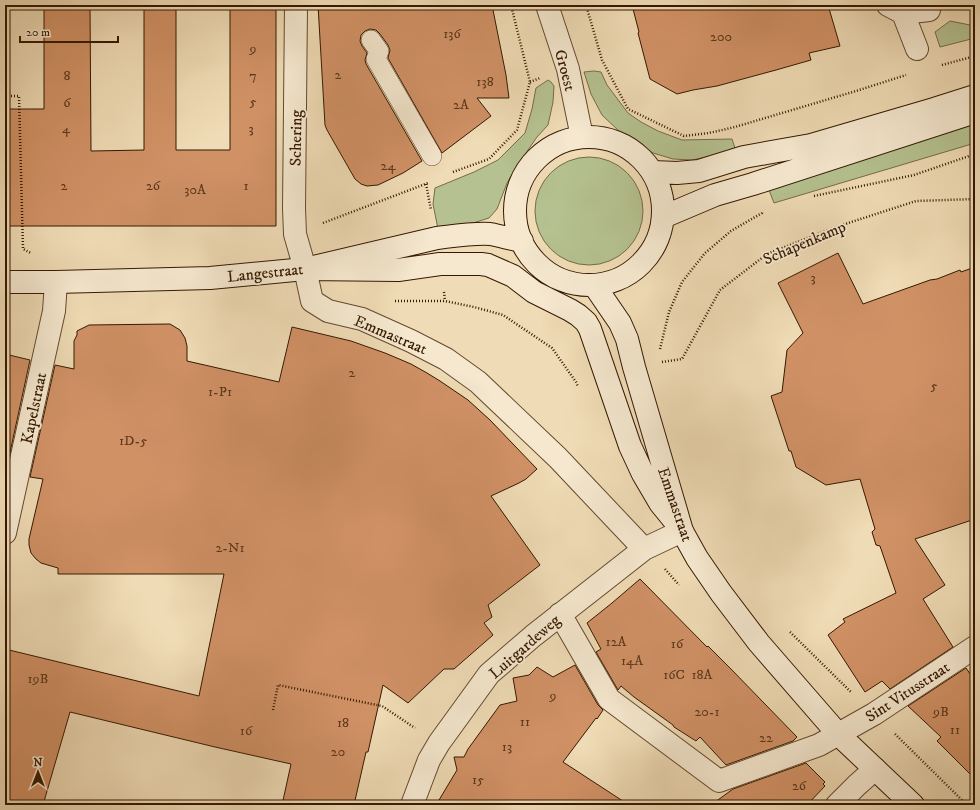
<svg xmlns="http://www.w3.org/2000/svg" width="980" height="810" viewBox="0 0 980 810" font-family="'IM FELL DW Pica',serif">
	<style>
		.green { fill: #b5c190; stroke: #756c48 }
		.building { fill: #d09165; stroke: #351801 }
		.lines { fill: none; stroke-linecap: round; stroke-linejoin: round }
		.service-casing { stroke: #64492e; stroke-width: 20 }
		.pedestrian-casing { stroke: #64492e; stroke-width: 24 }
		.minor-casing { stroke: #64492e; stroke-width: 24 }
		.secondary-casing { stroke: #351801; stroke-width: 24 }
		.path { stroke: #351801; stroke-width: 2.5; stroke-dasharray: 1 2; stroke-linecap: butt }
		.service { stroke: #f5e8cf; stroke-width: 19 }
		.pedestrian { stroke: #f5e8cf; stroke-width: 22 }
		.minor { stroke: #f5e8cf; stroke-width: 22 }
		.secondary { stroke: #f5e8cf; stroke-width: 22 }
		.labels { text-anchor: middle; stroke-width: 3.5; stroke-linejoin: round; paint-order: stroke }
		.number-label { font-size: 14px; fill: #5c361a }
		.street-label { font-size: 16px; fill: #351801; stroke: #f5e8cf }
	</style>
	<rect width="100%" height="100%" fill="#efdbb5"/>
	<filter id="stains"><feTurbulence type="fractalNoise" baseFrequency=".005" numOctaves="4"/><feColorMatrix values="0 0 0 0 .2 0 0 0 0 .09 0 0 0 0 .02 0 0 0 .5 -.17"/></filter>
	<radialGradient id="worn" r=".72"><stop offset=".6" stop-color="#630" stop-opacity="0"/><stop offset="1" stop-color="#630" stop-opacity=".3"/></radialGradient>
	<path class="green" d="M950 21 975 26V38L940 47 935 32Z
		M594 71 601 72 607 85 628 113 641 122 658 131 682 140 732 139 736 151 692 160 673 159 653 153 620 132 602 115 591 94 584 72Z
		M548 80 551 82 554 86 553 102 548 125 537 137 519 163 507 183 497 209 489 218 473 223 438 229 433 204 435 188 474 172 498 160 525 133 532 109 536 88Z
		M975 123V143L774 203 769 190Z
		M535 211a54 54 0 1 1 108 0a54 54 0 1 1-108 0Z"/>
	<path class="building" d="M44 5H90L91 151 144 150V5H176V150H230V5H276V226H5V109H44Z
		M318 5H492L506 75 509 98H477L491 116 442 153 388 58 390 50 388 45 380 34 376 30 370 29 365 31 361 35 360 41 362 46 367 53 365 60 366 64 422 161 403 173 378 185 367 186 361 184 355 179 327 130 325 125Z
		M632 5H828L840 46 809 53 811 60 776 70 717 86 693 90 677 94 650 79 638 33 639 32Z
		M838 253 863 304 930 280 937 279 960 270 961 272 975 267V519L915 539 945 585 923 599 953 647 890 689 882 681 865 692 828 635 845 622 843 619 896 593 880 546 876 545 872 532 875 529 860 479 826 485 796 467 791 451H789L771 396 782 392 787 350 803 333 778 283Z
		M170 324 180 330 185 338 187 346V361L279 382 292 327 351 341 385 353 411 364 427 373 440 381 468 400 490 420 537 469 526 479 519 483 491 496 540 565 488 605 492 617 484 623 493 635 454 669H444L408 703 383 685 368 752H366L354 805H282L291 764 215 747 70 712 43 805H5V649L199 696 224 574H58V568L41 563 36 559 31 553 29 545V539L43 479 30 477 55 365 74 369V341L77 335V331L89 325Z
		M5 354 30 360 6 471H5Z
		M640 579 707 647 708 646 730 668 797 737 793 741 726 765 700 737 696 741 674 727 673 725 634 697 621 686 618 690 596 652 601 649 587 623 612 603Z
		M575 665 598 705 603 710 597 719 596 718 563 762 629 805H436L457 770 454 757H464L468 749 500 705 517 701 513 678 529 675 537 667 553 677Z
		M966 668 975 681V779L937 741 941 737 908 706Z
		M806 763 825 782 823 784 825 786 807 805H711L733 789Z"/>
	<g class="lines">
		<defs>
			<path id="service" d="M371 40 379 51 376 59 432 156"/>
			<path id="pedestrian" d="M296 5 294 208 295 234 305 269"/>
			<path id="minor" d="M547 5 568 69 582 137
				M888 5 903 13 917 49
				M903 13 929 10
				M305 269 312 301 328 311 362 319 411 341 446 359 478 382 558 458 644 549
				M5 533 54 311 56 282
				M560 614 609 699 719 781 819 745 874 714 975 647
				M412 805 429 760 439 743 489 674 533 636 644 549 682 531
				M837 805 857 785 875 769"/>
			<path id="secondary" d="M515 211a74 74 0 1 1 148 0a74 74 0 1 1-148 0Z
				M653 172 677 173 699 171 744 157 811 145 934 109 975 96
				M663 217 715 195 753 184 975 112
				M305 269 398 270 440 264H481L488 265 513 276 534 292 570 310 578 315 586 322 590 329 630 446 643 474 660 503 673 519
				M5 282H56L210 278 305 269 437 238C454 236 473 233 490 234 501 236 511 239 522 241
				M594 285 620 323 627 339 634 367 682 531 697 558 721 593 759 643 838 734 913 805"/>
		</defs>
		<use href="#service" class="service-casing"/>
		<use href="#pedestrian" class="pedestrian-casing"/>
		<use href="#minor" class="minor-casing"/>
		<use href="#secondary" class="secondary-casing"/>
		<path class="path" d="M586 5 602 60 628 109 684 136 709 133 735 127 856 91 906 75
			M942 65 975 56
			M530 82 540 78
			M5 96H19L23 249 31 253
			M453 172 489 159 517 130 530 82 511 5
			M426 184 431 210
			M814 196 914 175 975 154
			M323 223 428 183
			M444 292 445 301
			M395 301H445L474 307 503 315 552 348 576 382 578 387
			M660 349 669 312 682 282 705 253 731 231 762 213V212
			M662 362 682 359 720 290 767 254 836 227 916 201 975 199
			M665 569 679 585
			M790 632 852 693
			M273 710 278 685 382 706 415 728
			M895 734 967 805"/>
		<use href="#service" class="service"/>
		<use href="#pedestrian" class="pedestrian"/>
		<use href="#minor" class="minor"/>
		<use href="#secondary" class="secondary"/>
	</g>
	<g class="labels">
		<g class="number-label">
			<text x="452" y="38">136</text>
			<text x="721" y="41">200</text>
			<text x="253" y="53">9</text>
			<text x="338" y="79">2</text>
			<text x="67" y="80">8</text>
			<text x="253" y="80">7</text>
			<text x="485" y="86">138</text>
			<text x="253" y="106">5</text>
			<text x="67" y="107">6</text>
			<text x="461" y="109">2A</text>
			<text x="66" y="133">4</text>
			<text x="251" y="133">3</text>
			<text x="388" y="170">24</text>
			<text x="64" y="190">2</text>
			<text x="153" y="190">26</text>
			<text x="246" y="190">1</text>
			<text x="195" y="194">30A</text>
			<text x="813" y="282">3</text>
			<text x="352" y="377">2</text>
			<text x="934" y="390">5</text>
			<text x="220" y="396">1-P1</text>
			<text x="133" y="445">1D-5</text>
			<text x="230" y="552">2-N1</text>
			<text x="616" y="646">12A</text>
			<text x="677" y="648">16</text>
			<text x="632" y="665">14A</text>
			<text x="674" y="679">16C</text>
			<text x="702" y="679">18A</text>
			<text x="38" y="683">19B</text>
			<text x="553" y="700">9</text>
			<text x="707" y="716">20-1</text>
			<text x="941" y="716">9B</text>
			<text x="525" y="726">11</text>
			<text x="343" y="727">18</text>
			<text x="955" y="734">11</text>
			<text x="246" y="735">16</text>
			<text x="766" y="742">22</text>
			<text x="507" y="751">13</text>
			<text x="338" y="756">20</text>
			<text x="478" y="784">15</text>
			<text x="799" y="790">26</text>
		</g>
		<g class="street-label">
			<text transform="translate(566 70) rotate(75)" y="6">Groest</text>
			<text transform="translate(295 138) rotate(-89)" y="6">Schering</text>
			<text transform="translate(804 242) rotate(-23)" y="6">Schapenkamp</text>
			<text transform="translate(265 272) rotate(-6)" y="6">Langestraat</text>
			<text transform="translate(391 334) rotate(23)" y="6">Emmastraat</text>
			<text transform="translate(33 408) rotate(-78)" y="6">Kapelstraat</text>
			<text transform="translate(676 504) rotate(71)" y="6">Emmastraat</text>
			<text transform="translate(524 646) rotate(-41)" y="6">Luitgardeweg</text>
			<text transform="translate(907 691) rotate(-33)" y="6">Sint Vitusstraat</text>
		</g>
	</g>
	<rect width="980" height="810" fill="none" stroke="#efdbb5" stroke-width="20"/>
	<rect x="6" y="6" width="968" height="798" fill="none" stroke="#351801" stroke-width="2"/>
	<rect x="10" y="10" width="960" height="790" fill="none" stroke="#351801"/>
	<g transform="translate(38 772)" stroke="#f5e8cf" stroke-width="3" paint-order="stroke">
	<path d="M0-3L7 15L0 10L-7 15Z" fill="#351801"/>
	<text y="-6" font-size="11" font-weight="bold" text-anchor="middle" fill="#351801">N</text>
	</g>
	<path d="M20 36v6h98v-6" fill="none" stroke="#351801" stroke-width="2"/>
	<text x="26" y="36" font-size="12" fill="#351801" stroke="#f5e8cf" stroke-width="3" paint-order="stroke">20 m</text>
	<rect width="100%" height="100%" filter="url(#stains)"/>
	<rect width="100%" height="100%" fill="url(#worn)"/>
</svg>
